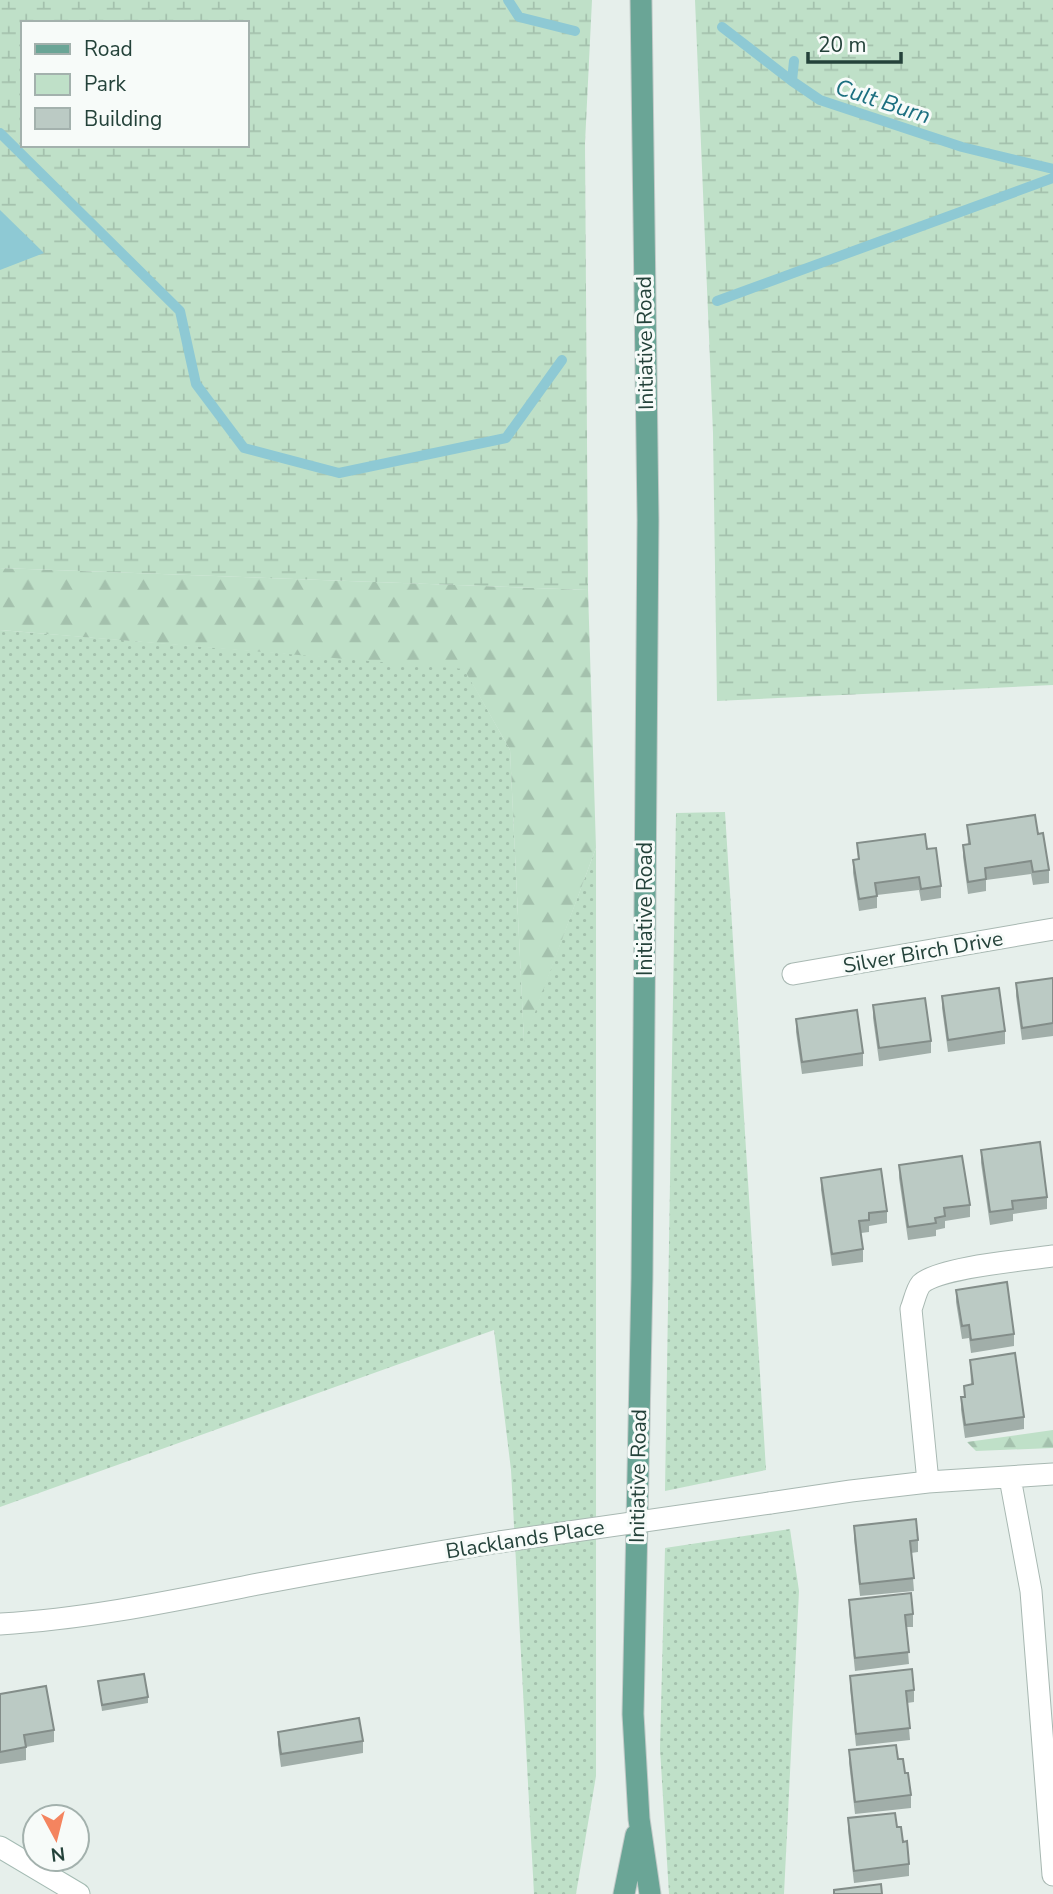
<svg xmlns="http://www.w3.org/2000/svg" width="1053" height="1894" viewBox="0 0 1053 1894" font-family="'Nunito Sans',sans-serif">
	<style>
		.green { fill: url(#green-dots) }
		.forest { fill: url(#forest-firs) }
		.wetland { fill: url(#wetland-marsh); fill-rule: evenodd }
		.water { fill: #8ec9d4 }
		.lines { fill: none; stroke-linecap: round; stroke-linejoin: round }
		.stream { stroke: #8ec9d4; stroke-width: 10 }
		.street-casing { stroke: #a8b8b2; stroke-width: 23 }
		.secondary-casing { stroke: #a4bbb3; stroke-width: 23 }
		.primary-casing { stroke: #c2cac8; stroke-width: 23 }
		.street { stroke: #fff; stroke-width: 21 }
		.secondary { stroke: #fff; stroke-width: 21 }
		.primary { stroke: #6aa596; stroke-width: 21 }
		.street-bridge-casing { stroke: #a8b8b2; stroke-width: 23; stroke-linecap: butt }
		.street-bridge { stroke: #fff; stroke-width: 21 }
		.wall { fill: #a1aea9 }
		.building { fill: #bbcac4; stroke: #838d89; stroke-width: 2 }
		.labels { text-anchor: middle; stroke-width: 6; stroke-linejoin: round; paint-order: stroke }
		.street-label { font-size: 21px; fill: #24423a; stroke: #f7fbf9 }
		.water-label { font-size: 23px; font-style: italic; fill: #1c6f80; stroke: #f7fbf9 }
	</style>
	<defs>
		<pattern id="green-dots" width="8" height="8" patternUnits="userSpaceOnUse" patternTransform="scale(1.75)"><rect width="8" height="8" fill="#bfe0c8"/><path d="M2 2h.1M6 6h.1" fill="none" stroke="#a4c1ad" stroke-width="1.8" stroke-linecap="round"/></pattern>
		<pattern id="forest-firs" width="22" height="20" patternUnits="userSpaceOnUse" patternTransform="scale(1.75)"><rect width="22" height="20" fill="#bfe0c8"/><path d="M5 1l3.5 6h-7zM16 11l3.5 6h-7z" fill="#a4c1ad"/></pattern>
		<pattern id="wetland-marsh" width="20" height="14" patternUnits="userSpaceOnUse" patternTransform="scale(1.75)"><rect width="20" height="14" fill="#bfe0c8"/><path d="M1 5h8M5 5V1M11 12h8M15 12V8" fill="none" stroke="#a4c1ad"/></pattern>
	</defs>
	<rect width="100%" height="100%" fill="#e6efeb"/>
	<path class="green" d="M0 630 464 668 510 750 524 1040 596 848V1776L576 1894H534L511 1470 494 1330 0 1507Z
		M725 812 766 1470 665 1491 676 813Z
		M790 1529 799 1591 784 1894H669L660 1749 665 1548Z"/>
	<path class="forest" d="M0 568 588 590 596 848 524 1042 510 750 464 669 0 630Z
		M1053 1430V1448L976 1451 967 1442Z"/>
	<path class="wetland" d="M0 0H592L585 143 588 590 0 568ZM23 23H247V145H23Z
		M695 0H1053V685L717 701 713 433Z"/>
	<path class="water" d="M0 210 44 253 0 270Z"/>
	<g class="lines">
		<path class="stream" d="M508 0 519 17 575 31
			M722 27 792 81 820 100 962 147 1053 169
			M792 81 794 61
			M0 133 180 311 196 384 244 448 339 473 506 438 562 360
			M717 301 1053 178"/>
		<defs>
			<path id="street" d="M793 974 1053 929
				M1010 1478 1031 1591 1053 1875
				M928 1482 911 1309C914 1302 916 1290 921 1284 939 1267 1026 1260 1053 1256
				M770 1503 851 1491 928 1482 1053 1474
				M0 1624C87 1619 172 1601 258 1584 338 1569 419 1555 499 1542"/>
			<path id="secondary" d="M0 1847 79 1894"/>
			<path id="primary" d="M641 0 648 520 642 1278 633 1714 639 1819 650 1894
				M624 1894 636 1835"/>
		</defs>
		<use href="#street" class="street-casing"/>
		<use href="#secondary" class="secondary-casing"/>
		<use href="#primary" class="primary-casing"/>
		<use href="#street" class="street"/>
		<use href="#secondary" class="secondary"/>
		<use href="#primary" class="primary"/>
		<defs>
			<path id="street-bridge" d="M499 1542 770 1503"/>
		</defs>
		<use href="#street-bridge" class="street-bridge-casing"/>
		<use href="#street-bridge" class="street-bridge"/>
	</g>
	<path class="wall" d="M967 825 1038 834 1049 870V883L1033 885 1031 874 986 880V891L968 894 963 857V845L968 844Z
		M857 843 927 849 941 886V898L921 901 919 890 877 895V908L859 911 853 873V860H858Z
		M1053 978V1036L1022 1040 1016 996V983Z
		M942 996 1005 1031V1044L948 1052 942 1008Z
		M873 1005 931 1041V1053L879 1061 873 1018Z
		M796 1019 863 1053V1066L802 1074 796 1032Z
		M981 1150 1047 1197V1209L1013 1214V1221L990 1225 981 1163Z
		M899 1165 970 1205V1217L945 1221V1228L936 1230V1236L908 1240 899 1178Z
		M821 1178 887 1211V1223L869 1226V1232L861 1233 863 1249V1262L832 1266 821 1190Z
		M956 1290 1014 1334V1346L971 1353 969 1338 962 1339 956 1302Z
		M970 1360 1024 1417V1429L965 1438 961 1410V1397H964V1386L971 1385Z
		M854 1526 918 1540V1552L911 1553 914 1591 860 1596 854 1539Z
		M849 1600 913 1614V1627H906L909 1664 855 1671 849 1612Z
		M850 1676 914 1690V1702L907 1703 910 1740 856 1746 850 1688Z
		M98 1681 148 1697V1703L102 1711Z
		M0 1694 54 1730V1742L26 1747V1760L0 1764Z
		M278 1732 363 1741V1753L281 1767 278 1745Z
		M849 1750 898 1759 905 1773 911 1795V1808L855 1814 849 1763Z
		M848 1818 897 1827 903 1842 909 1864V1876L854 1883 848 1831Z"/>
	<path class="building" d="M1035 815 1038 834 1043 833 1049 870 1033 872 1031 861 985 868 986 879 968 882 963 845 970 844 967 825Z
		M925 834 927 849 936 848 941 886 921 889 919 877 875 883 877 896 859 899 853 860 859 859 857 843Z
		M1053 978V1023L1022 1028 1016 983Z
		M999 988 1005 1031 948 1040 942 996Z
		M925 998 931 1041 879 1048 873 1005Z
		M857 1010 863 1053 802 1062 796 1019Z
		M1040 1142 1047 1197 1012 1201 1013 1209 990 1212 981 1150Z
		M962 1156 970 1205 944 1208 945 1216 935 1218 936 1223 908 1227 899 1165Z
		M881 1169 887 1211 869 1213V1220L859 1221 863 1249 832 1254 821 1178Z
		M1007 1282 1014 1334 971 1340 969 1325 962 1326 956 1290Z
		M1015 1353 1024 1417 965 1425 961 1397H965L964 1386 973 1384 970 1360Z
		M916 1519 918 1540 910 1541 914 1578 860 1584 854 1526Z
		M911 1593 913 1614 905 1615 909 1652 855 1658 849 1600Z
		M912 1669 914 1690 906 1691 910 1728 856 1734 850 1676Z
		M144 1674 148 1697 102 1705 98 1681Z
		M46 1686 54 1730 24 1735 26 1747 0 1752V1694Z
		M359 1718 363 1741 281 1754 278 1732Z
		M896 1745 898 1759H903L905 1773H908L911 1795 855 1802 849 1750Z
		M895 1813 897 1827H901L903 1842 907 1841 909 1864 854 1871 848 1818Z
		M881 1884 882 1894H834V1890Z"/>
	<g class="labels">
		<g class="street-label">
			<text transform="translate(645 343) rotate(-91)" y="7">Initiative Road</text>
			<text transform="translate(645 909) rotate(-90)" y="7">Initiative Road</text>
			<text transform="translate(923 952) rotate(-10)" y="7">Silver Birch Drive</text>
			<text transform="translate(638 1476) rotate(-89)" y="7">Initiative Road</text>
			<text transform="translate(525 1539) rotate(-9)" y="7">Blacklands Place</text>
		</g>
		<g class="water-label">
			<text transform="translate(883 101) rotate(18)" y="8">Cult Burn</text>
		</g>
	</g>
	<rect x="21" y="21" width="228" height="126" fill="#f7fbf9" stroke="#a3b1ad" stroke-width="2"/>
	<rect x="35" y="44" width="35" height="10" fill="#6aa596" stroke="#a3b1ad" stroke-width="2"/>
	<text x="84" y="56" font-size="21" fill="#24423a">Road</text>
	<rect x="35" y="74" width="35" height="21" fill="#bfe0c8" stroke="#a3b1ad" stroke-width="2"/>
	<text x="84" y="91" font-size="21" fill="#24423a">Park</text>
	<rect x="35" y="108" width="35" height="21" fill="#bbcac4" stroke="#a3b1ad" stroke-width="2"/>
	<text x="84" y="126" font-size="21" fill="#24423a">Building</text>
	<g transform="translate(56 1838) rotate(173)"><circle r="33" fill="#f7fbf9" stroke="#a3b1ad" stroke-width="2"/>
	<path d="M0-5L12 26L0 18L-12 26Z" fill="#f4845f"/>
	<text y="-10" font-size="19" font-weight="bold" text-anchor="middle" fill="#24423a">N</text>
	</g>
	<path d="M808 52v10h93v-10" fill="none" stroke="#24423a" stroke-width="3.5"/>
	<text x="818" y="52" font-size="21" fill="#24423a" stroke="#f7fbf9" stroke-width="5" paint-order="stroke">20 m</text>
</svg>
